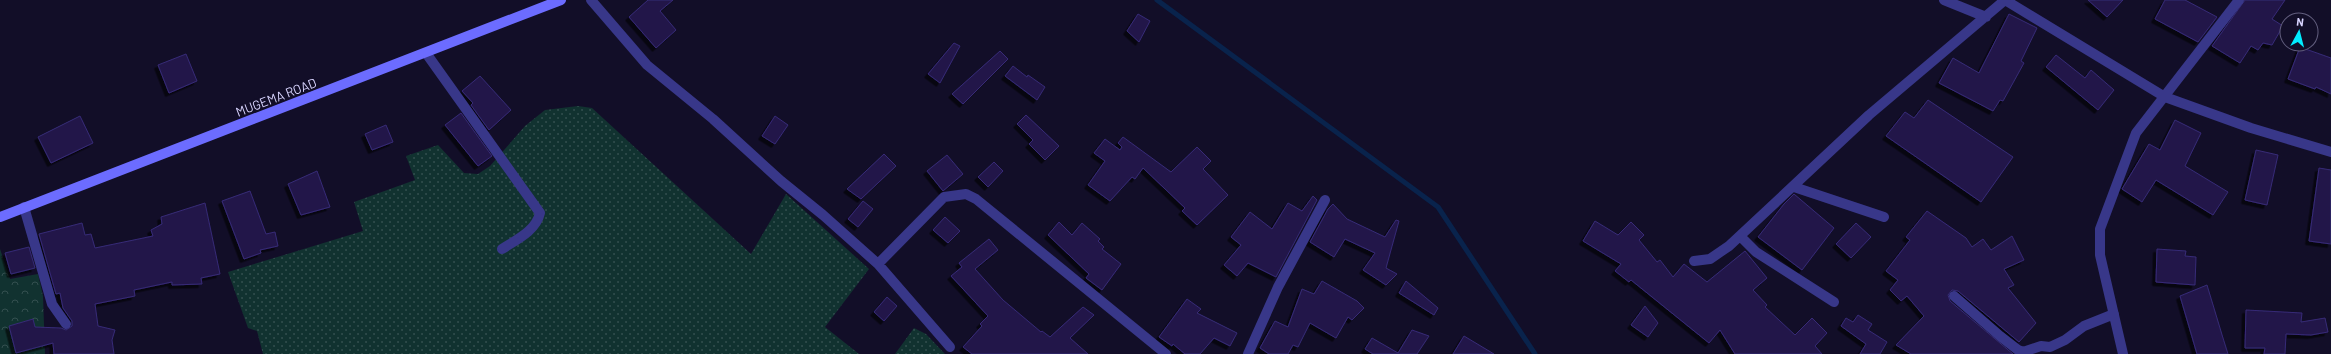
<svg xmlns="http://www.w3.org/2000/svg" width="2331" height="354" viewBox="0 0 2331 354" font-family="Barlow,sans-serif">
	<style>
		.grass { fill: url(#grass-dots) }
		.forest { fill: url(#forest-crowns) }
		.lines { fill: none; stroke-linecap: round; stroke-linejoin: round }
		.stream { stroke: #09234c; stroke-width: 5 }
		.building { fill: #22194a; stroke: #372a77; filter: url(#shadow) }
		.street { stroke: #383789; stroke-width: 10 }
		.secondary { stroke: #6c6cff; stroke-width: 10 }
		.labels { text-anchor: middle; stroke-width: 3.5; stroke-linejoin: round; paint-order: stroke }
		.street-label { font-size: 13px; fill: #d9d5ff; stroke: #120e28 }
	</style>
	<defs>
		<pattern id="grass-dots" width="8" height="8" patternUnits="userSpaceOnUse"><rect width="8" height="8" fill="#113230"/><path d="M2 2h.1M6 6h.1" fill="none" stroke="#334f4f" stroke-width="1.8" stroke-linecap="round"/></pattern>
		<pattern id="forest-crowns" width="20" height="18" patternUnits="userSpaceOnUse"><rect width="20" height="18" fill="#113230"/><path d="M2 6a3 3 0 1 1 6 0M12 15a3 3 0 1 1 6 0" fill="none" stroke="#334f4f"/></pattern>
		<filter id="shadow"><feDropShadow dx="-3.5" dy="3.5" stdDeviation="0" flood-color="#0009"/></filter>
	</defs>
	<rect width="100%" height="100%" fill="#120e28"/>
	<path class="grass" d="M578 106 592 108 751 254 786 194 869 269 825 327 859 354H263L257 331 248 328 228 272 363 231 354 202 415 180 406 156 438 145 464 173 478 174 490 166 525 126 545 110Z
		M914 328 926 334 945 354H895Z"/>
	<path class="forest" d="M0 249 10 279 38 274 43 296 45 354H0Z"/>
	<g class="lines">
		<path class="stream" d="M1157 0 1438 207 1535 354"/>
	</g>
	<path class="building" d="M648 0H673L660 11 676 30 656 48 629 17Z
		M2088 0H2123L2107 17Z
		M2165 0H2185L2217 17 2198 42 2155 19Z
		M2245 0H2285L2272 19 2283 26 2272 45 2263 43 2258 50 2251 46 2240 63 2212 46Z
		M1138 14 1150 21 1139 42 1127 31Z
		M2009 14 2037 28 2021 61 2024 63 2003 101 2000 100 1993 111 1939 83 1953 58 1979 73Z
		M954 43 960 46 940 83 928 74Z
		M2300 47 2331 58V94L2316 87 2315 89 2288 79Z
		M1000 51 1008 59 963 104 952 94Z
		M186 54 197 81 169 93 158 65Z
		M2056 55 2085 78 2091 70 2114 90 2098 110 2046 67Z
		M1013 66 1027 77 1028 75 1045 87 1037 100 1005 76Z
		M480 76 511 110 489 130 471 105 473 103 462 91Z
		M1928 100 2013 157 1981 202 1886 136 1905 112 1914 118Z
		M461 113 492 156 478 166 445 125Z
		M1026 115 1059 146 1045 160 1029 144 1033 140 1017 124Z
		M80 116 93 143 51 163 38 137Z
		M775 116 788 125 775 144 762 136Z
		M2175 120 2201 133 2185 166 2228 192 2213 215 2156 180 2142 202 2122 189 2149 144 2160 150Z
		M386 125 393 142 372 150 365 134Z
		M1123 137 1171 172 1197 147 1211 161 1203 169 1228 195 1197 225 1182 211 1185 208 1143 168 1135 179 1132 177 1110 201 1088 185 1105 161 1094 153 1105 139 1120 150 1122 147 1118 143Z
		M2256 150 2278 155 2267 205 2245 200Z
		M884 154 896 166 861 199 847 189Z
		M947 155 963 174 943 191 927 171Z
		M994 162 1003 171 988 187 978 177Z
		M2319 168 2331 170V244L2309 241Z
		M317 171 330 207 301 215 288 184Z
		M250 191 266 234 275 232 278 246 260 250 261 253 244 259 222 201Z
		M1794 194 1834 228 1802 270 1758 237 1784 204Z
		M1313 196 1317 200 1276 277 1248 263 1237 276 1224 265 1241 245 1231 237 1250 212 1272 229 1288 203 1302 211Z
		M863 201 873 209 858 227 848 219Z
		M205 203 220 274 201 278 202 284 172 285V282L134 290 135 296 95 304 98 326 115 330 112 340 114 354H54L53 343 16 353 9 326 33 319 35 327 61 328 66 330 72 326V321L63 308 60 293 56 294 39 234 82 223 85 235 91 234 95 248 153 236 151 230 162 224 161 217Z
		M1333 204 1347 219 1385 237 1396 220 1399 221 1386 268 1397 274 1386 285 1363 270 1375 253 1345 239 1334 257 1310 242 1328 209Z
		M1927 211 1966 238 1972 247 1983 239 1991 250 2012 236 2024 260 2004 269 2014 285 2008 288 2036 323 2019 342 1958 291 1952 290 1948 295 1950 301 2013 354H1911L1896 345 1924 316 1907 296 1901 301 1890 290 1898 280 1886 271 1910 240 1906 237Z
		M945 217 960 231 948 243 933 230Z
		M1595 221 1618 235 1631 222 1644 235 1639 240 1657 262 1660 260 1673 277 1684 264 1707 282 1745 251 1767 278 1753 290 1767 305 1765 307 1795 335 1812 318 1827 333 1815 346 1822 354H1735L1720 330 1709 343 1631 280 1629 282 1615 271 1621 264 1583 241Z
		M1059 222 1072 235 1082 223 1100 239 1098 241 1104 247 1102 249 1121 264 1102 290 1086 278 1089 274 1048 235Z
		M1856 223 1871 237 1851 258 1836 244Z
		M989 239 998 250 975 269 1003 300 1041 332 1042 331 1050 337 1083 307 1094 315 1070 338 1088 354H972L963 347 982 326 980 324 988 316 951 276 962 267 959 263Z
		M29 247 35 268 11 274 5 253Z
		M2157 249 2186 251 2185 256 2196 257 2195 285 2156 282Z
		M1322 281 1357 301 1364 308 1352 320 1348 317 1336 338 1310 323 1298 347 1293 345 1288 354H1269L1260 348 1275 321 1288 327 1302 289 1314 294Z
		M1406 281 1438 308 1434 315 1399 293Z
		M2207 285 2223 338 2228 354H2197L2180 296Z
		M887 297 897 306 884 321 874 312Z
		M1187 299 1201 309 1197 313 1237 333 1230 346 1214 338 1200 354H1185L1173 344 1172 346 1159 337Z
		M1645 306 1658 323 1648 337 1631 325Z
		M2246 310 2302 313 2301 322 2325 318 2328 332 2311 335 2286 334 2285 354H2264L2265 348H2245Z
		M1858 315 1872 324 1868 330 1887 342 1880 354H1860L1866 344 1841 326 1846 318 1853 322Z
		M1412 330 1429 336 1417 354H1373L1365 349 1372 338 1398 353Z
		M1464 336 1494 354H1453Z"/>
	<g class="lines">
		<path class="street" d="M591 0 647 65 713 119 781 181 823 215 878 264 950 347
			M1944 0 1986 17
			M2005 0 2165 97 2251 128 2331 152
			M426 53 540 213C536 231 516 240 502 249
			M1794 187 1884 217
			M24 207 52 304 66 324
			M1740 236 1756 252 1834 302
			M1694 261 1710 259 1729 246 1869 115 2005 0
			M878 264 944 197 966 194 976 199 1166 354
			M1954 296 2000 336 2018 350 2023 352 2041 346 2050 347 2065 340 2084 326 2114 314
			M1248 354 1278 287 1325 200
			M2123 354 2100 255V229L2136 133 2239 0"/>
		<path class="secondary" d="M0 217 561 0"/>
	</g>
	<g class="labels">
		<g class="street-label">
			<text transform="translate(276 97) rotate(-21)" y="5">MUGEMA ROAD</text>
		</g>
	</g>
	<g transform="translate(2299 32) rotate(7)"><circle r="19" fill="#120e28" stroke="#625e7e"/>
	<path d="M0-3L7 15L0 10L-7 15Z" fill="#01ecff"/>
	<text y="-6" font-size="11" font-weight="bold" text-anchor="middle" fill="#d9d5ff">N</text>
	</g>
</svg>
